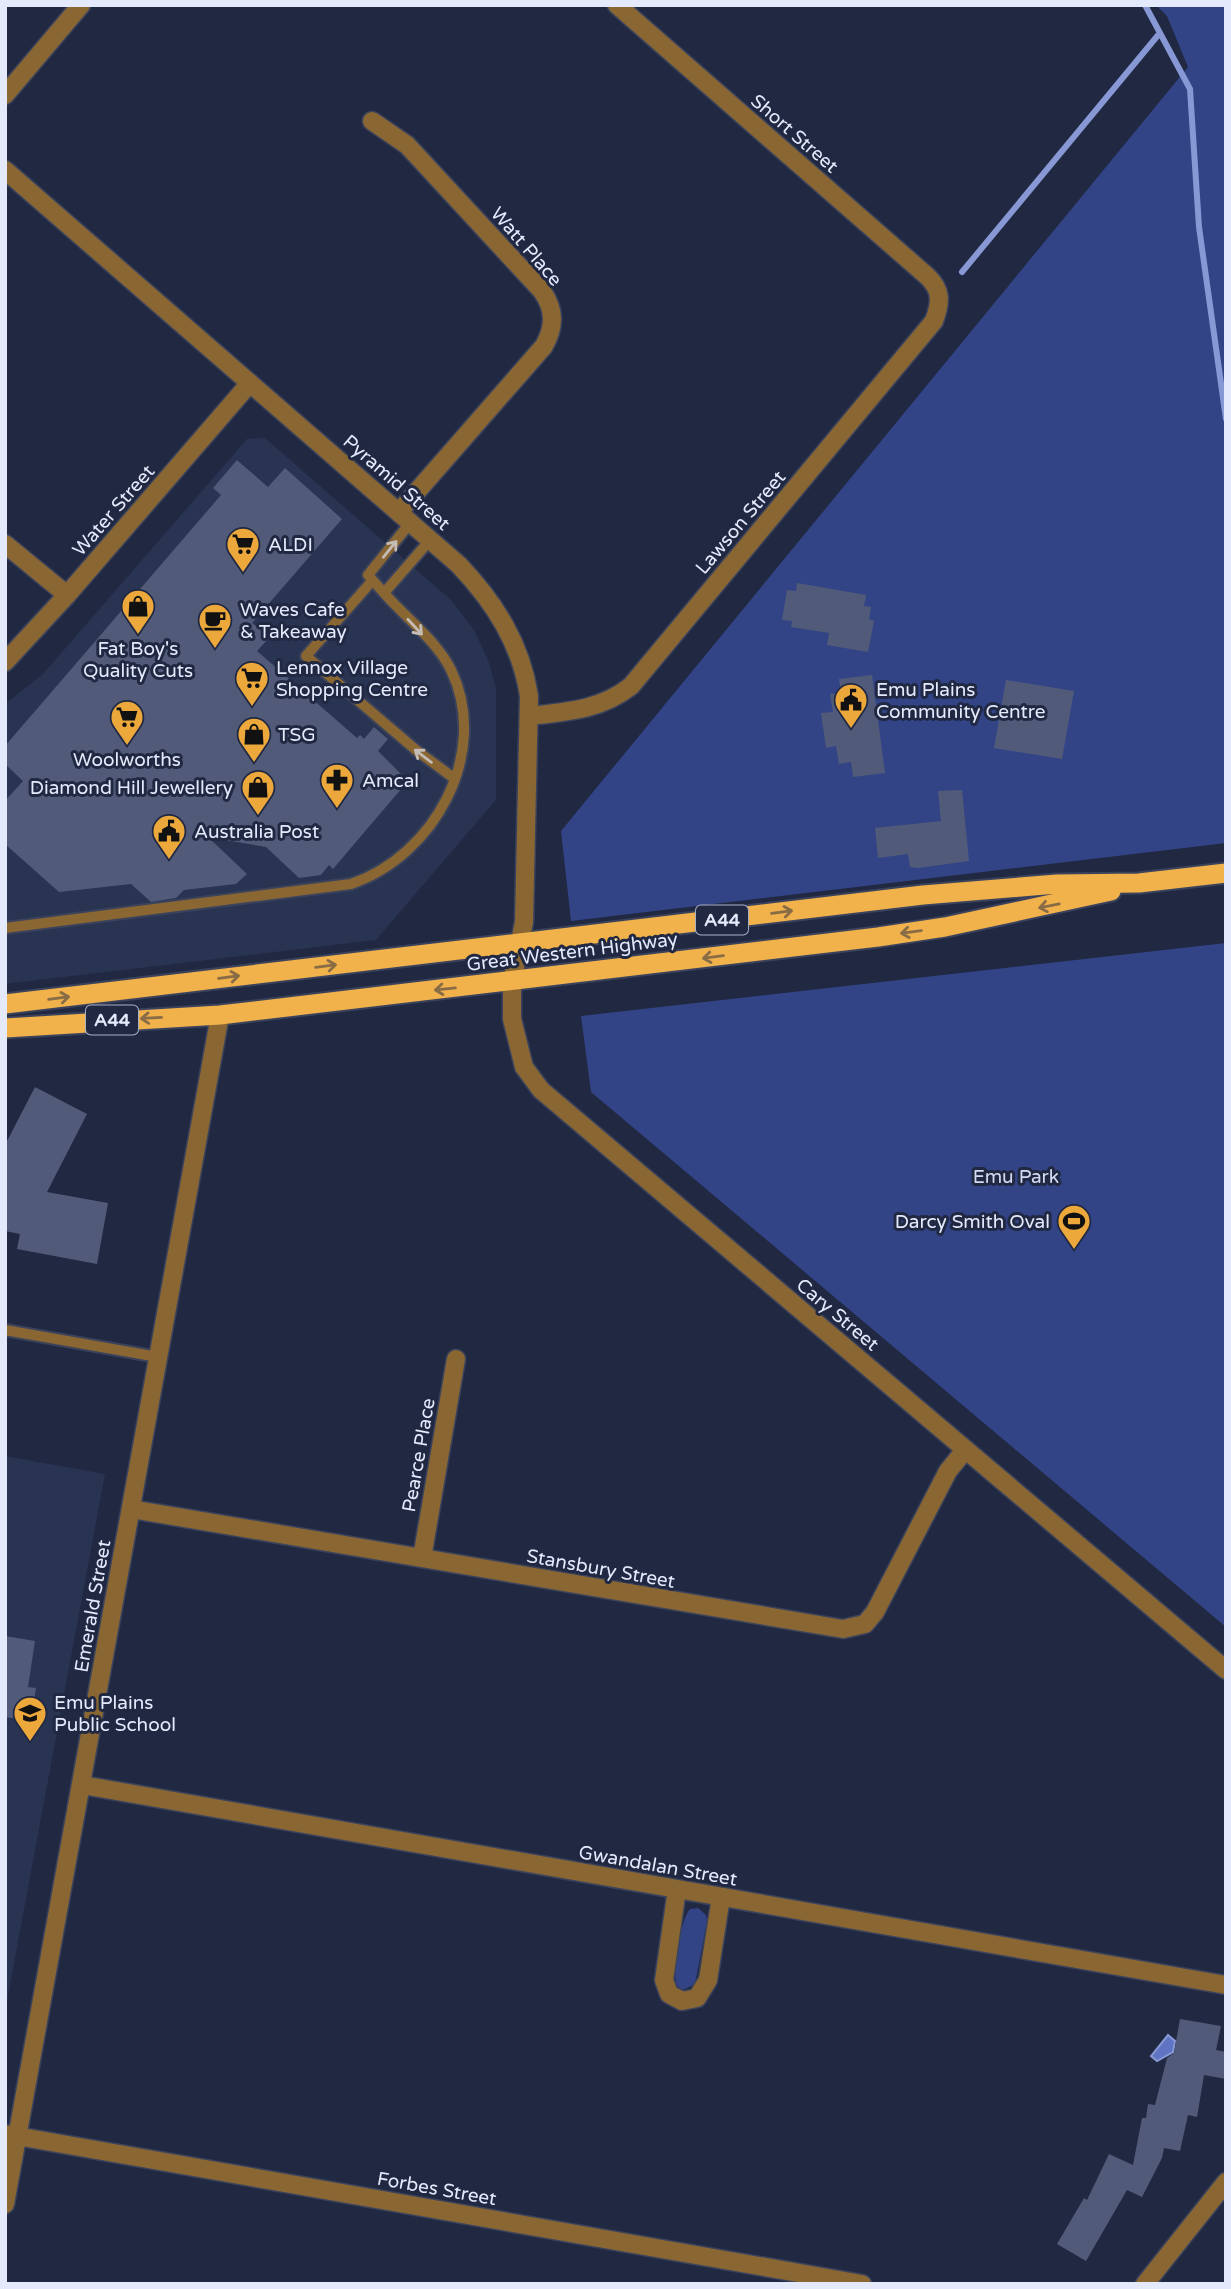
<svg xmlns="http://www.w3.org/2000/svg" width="1231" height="2289" viewBox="0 0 1231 2289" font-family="'Varela Round',sans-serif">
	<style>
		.built { fill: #293352 }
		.green { fill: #334486 }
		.water { fill: #5f75c3; stroke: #8798d4; stroke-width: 2 }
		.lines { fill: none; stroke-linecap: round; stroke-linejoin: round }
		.stream { stroke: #8798d4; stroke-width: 6 }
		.building { fill: #515b79 }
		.service-casing { stroke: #3b435c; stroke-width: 14 }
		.minor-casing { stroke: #3b435c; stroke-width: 21 }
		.trunk-casing { stroke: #3b435c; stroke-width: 23 }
		.service { stroke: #8a6633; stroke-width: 10 }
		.minor { stroke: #8a6633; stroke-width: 18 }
		.trunk { stroke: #f1b14b; stroke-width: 19 }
		.oneway { stroke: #c4bcb6 }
		.oneway2 { stroke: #886c46 }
		.labels { text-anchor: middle; stroke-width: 6; stroke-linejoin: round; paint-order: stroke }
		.shield { fill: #202842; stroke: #a9b0c4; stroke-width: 2 }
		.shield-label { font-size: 18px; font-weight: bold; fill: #e4eafc }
		.street-label { font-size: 19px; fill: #e4eafc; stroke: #202842 }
		.poi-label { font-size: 19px; fill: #e4eafc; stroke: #202842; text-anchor: start }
		.park-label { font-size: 19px; fill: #d4dbf1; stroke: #202842 }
	</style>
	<rect width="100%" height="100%" fill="#202842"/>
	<path class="built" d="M265 438 451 600 474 630 489 662 496 688V800L376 940 5 984V704L43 674 247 439Z
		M5 1456 105 1474 5 2012Z"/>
	<path class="green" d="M1156 5H1226V843L571 921 561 831 1188 67 1167 16Z
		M1226 943V1627L591 1092 581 1016Z
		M698 1908 706 1915 707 1921 695 1984 683 1990 677 1986C671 1975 681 1918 690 1909Z"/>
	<path class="water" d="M1168 2035 1175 2041 1173 2052 1157 2061 1151 2056Z"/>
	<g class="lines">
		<path class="stream" d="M1145 5 1190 89 1199 227 1226 419
			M962 272 1159 34"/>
	</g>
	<path class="building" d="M237 460 268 487 285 468 342 519 252 623 270 637 257 651 357 738 360 735 364 739 374 727 388 739 378 751 408 781 333 869 329 865 321 875 299 878 266 847 208 837 247 874 236 884 184 890 176 898 151 902 131 884 59 892 5 844V801L23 781 5 764V746L221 495 213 488Z
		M797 583 866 595 864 606 871 607 869 619 874 621 868 652 827 645 829 633 791 627 792 621 782 620 787 590 796 591Z
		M872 675 885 773 853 777 851 762 839 764 836 746 826 748 821 713 833 712 830 694 841 693 839 679Z
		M1006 680 1074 691 1062 759 994 748Z
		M962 790 969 861 918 868 910 867 908 854 878 858 875 828 941 821 938 791Z
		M35 1087 87 1114 47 1192 108 1203 97 1264 17 1249 20 1234 5 1231V1145Z
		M5 1636 35 1641 28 1687 36 1688 31 1721 5 1717Z
		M1180 2019 1221 2026 1216 2050 1226 2052V2079L1204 2075 1197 2117 1188 2115 1180 2151 1164 2148 1162 2158 1142 2197 1127 2190 1086 2261 1057 2244 1084 2198 1087 2200 1109 2154 1133 2165 1142 2118H1146L1148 2104 1155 2105 1167 2058 1174 2053Z"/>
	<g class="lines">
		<defs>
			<path id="service" d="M372 581 306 656 416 750 455 779
				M384 593 368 575 411 522
				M5 928 351 884C434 856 491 753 451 670 437 641 405 617 384 593L431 539
				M5 1330 158 1357"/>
			<path id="minor" d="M5 95 81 5
				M372 121 407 145 542 291C555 310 555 326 544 346L399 512
				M5 170 459 565C495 603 521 644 529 696L524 922 512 982V1019L524 1067 541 1090 1226 1670
				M5 544 67 595
				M5 662 67 595 250 383
				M529 716C566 712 601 710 631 686L934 321C941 302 942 290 927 276L617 5
				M131 1509 843 1629 865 1624 875 1612 948 1471 965 1450
				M422 1558 456 1359
				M82 1785 1226 1985
				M677 1889 664 1980 669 1994 682 2001 697 1998 708 1980 721 1897
				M5 2134 862 2284
				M5 2204 220 1015
				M1145 2284 1226 2182"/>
			<path id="trunk" d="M5 1004 923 895 1057 884 1139 883 1226 873
				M5 1028 220 1015 878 937 945 927 1111 891"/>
		</defs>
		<use href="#service" class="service-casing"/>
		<use href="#minor" class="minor-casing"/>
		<use href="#trunk" class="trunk-casing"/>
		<use href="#service" class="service"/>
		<use href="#minor" class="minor"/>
		<use href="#trunk" class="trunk"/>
	</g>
	<defs><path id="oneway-shaft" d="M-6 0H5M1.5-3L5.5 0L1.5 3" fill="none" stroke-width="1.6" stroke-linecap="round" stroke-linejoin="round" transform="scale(1.75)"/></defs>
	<g class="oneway">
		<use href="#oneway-shaft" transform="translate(390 549) rotate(-51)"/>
		<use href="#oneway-shaft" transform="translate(415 627) rotate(47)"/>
		<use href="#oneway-shaft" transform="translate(423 756) rotate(-143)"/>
	</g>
	<g class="oneway2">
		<use href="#oneway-shaft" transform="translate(1049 906) rotate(169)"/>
		<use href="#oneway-shaft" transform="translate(782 912) rotate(-7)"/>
		<use href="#oneway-shaft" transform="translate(911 932) rotate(172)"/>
		<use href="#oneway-shaft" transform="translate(713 957) rotate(173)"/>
		<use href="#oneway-shaft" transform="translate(326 966) rotate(-7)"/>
		<use href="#oneway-shaft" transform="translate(229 977) rotate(-7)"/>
		<use href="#oneway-shaft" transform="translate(445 989) rotate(174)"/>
		<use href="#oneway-shaft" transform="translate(59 998) rotate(-7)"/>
		<use href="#oneway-shaft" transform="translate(151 1018) rotate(177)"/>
	</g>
	<defs>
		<symbol id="supermarket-pin" viewBox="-11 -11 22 30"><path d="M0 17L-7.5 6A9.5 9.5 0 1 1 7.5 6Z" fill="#eda83c" stroke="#202842"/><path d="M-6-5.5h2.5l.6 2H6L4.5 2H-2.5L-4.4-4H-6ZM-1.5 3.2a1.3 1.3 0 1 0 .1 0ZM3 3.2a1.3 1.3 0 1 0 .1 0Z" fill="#111"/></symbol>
		<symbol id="shop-pin" viewBox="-11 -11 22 30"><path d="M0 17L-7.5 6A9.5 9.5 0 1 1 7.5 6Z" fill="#eda83c" stroke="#202842"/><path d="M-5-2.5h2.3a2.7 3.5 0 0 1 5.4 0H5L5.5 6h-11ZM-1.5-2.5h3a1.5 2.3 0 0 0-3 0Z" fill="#111"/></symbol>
		<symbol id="cafe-pin" viewBox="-11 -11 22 30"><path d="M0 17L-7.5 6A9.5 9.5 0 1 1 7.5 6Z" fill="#eda83c" stroke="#202842"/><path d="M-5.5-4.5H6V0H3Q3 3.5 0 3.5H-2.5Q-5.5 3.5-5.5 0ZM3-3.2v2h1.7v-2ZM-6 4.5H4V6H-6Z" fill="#111"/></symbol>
		<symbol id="civic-pin" viewBox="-11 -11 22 30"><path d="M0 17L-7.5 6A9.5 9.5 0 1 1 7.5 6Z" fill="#eda83c" stroke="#202842"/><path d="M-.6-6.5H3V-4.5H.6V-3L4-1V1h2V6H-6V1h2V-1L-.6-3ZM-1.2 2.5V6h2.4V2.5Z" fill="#111"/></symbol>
		<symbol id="pharmacy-pin" viewBox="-11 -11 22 30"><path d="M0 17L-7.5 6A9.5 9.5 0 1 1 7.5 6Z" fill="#eda83c" stroke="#202842"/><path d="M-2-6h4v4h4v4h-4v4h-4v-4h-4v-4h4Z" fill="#111"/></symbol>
		<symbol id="stadium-pin" viewBox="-11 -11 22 30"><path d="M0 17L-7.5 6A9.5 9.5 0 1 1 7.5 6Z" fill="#eda83c" stroke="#202842"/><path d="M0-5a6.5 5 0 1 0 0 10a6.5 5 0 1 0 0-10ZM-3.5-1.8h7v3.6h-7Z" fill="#111"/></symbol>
		<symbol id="school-pin" viewBox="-11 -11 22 30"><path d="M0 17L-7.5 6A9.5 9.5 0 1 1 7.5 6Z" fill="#eda83c" stroke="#202842"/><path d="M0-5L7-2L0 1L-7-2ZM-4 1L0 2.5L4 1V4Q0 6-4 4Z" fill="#111"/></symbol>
	</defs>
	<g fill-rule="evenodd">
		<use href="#supermarket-pin" x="224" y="525" width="38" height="52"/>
		<use href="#shop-pin" x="119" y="587" width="38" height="52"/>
		<use href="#cafe-pin" x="196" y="601" width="38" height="52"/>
		<use href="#supermarket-pin" x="233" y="659" width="38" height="52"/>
		<use href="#civic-pin" x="832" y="681" width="38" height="52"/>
		<use href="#supermarket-pin" x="108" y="698" width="38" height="52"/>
		<use href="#shop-pin" x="235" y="715" width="38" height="52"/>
		<use href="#pharmacy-pin" x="318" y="761" width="38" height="52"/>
		<use href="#shop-pin" x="239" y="768" width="38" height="52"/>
		<use href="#civic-pin" x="150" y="812" width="38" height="52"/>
		<use href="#stadium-pin" x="1055" y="1202" width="38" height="52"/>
		<use href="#school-pin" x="11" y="1694" width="38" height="52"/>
	</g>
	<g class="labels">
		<g class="shield">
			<rect x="696" y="905.5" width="52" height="29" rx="5"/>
			<rect x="86" y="1005.5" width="52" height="29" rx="5"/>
		</g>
		<g class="shield-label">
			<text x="722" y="926">A44</text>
			<text x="112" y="1026">A44</text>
		</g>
		<g class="street-label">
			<text transform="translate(795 133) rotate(41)" y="7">Short Street</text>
			<text transform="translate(527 246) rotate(49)" y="7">Watt Place</text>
			<text transform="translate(397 482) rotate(41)" y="7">Pyramid Street</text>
			<text transform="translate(113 510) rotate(-49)" y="7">Water Street</text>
			<text transform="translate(740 522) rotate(-50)" y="7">Lawson Street</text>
			<text transform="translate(572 951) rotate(-7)" y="7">Great Western Highway</text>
			<text transform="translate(838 1314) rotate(40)" y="7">Cary Street</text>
			<text transform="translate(418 1455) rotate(-80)" y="7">Pearce Place</text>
			<text transform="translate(601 1568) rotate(10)" y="7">Stansbury Street</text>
			<text transform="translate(92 1606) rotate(-80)" y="7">Emerald Street</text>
			<text transform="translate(658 1865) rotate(10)" y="7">Gwandalan Street</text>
			<text transform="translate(437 2188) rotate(10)" y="7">Forbes Street</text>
		</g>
		<g class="poi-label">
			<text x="268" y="551">ALDI</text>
			<text x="240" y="616">Waves Cafe<tspan x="240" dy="22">&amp; Takeaway</tspan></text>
			<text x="138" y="655" text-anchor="middle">Fat Boy's<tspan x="138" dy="22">Quality Cuts</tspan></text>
			<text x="276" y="674">Lennox Village<tspan x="276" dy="22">Shopping Centre</tspan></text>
			<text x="876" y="696">Emu Plains<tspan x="876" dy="22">Community Centre</tspan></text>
			<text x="278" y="741">TSG</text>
			<text x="127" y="766" text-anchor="middle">Woolworths</text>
			<text x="362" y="787">Amcal</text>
			<text x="233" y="794" text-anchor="end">Diamond Hill Jewellery</text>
			<text x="194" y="838">Australia Post</text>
			<text x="1050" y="1228" text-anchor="end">Darcy Smith Oval</text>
			<text x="54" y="1709">Emu Plains<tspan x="54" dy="22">Public School</tspan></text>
		</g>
		<g class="park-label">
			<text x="1016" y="1183">Emu Park</text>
		</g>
	</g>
	<rect width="1231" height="2289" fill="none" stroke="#e4eafc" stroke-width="14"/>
</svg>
